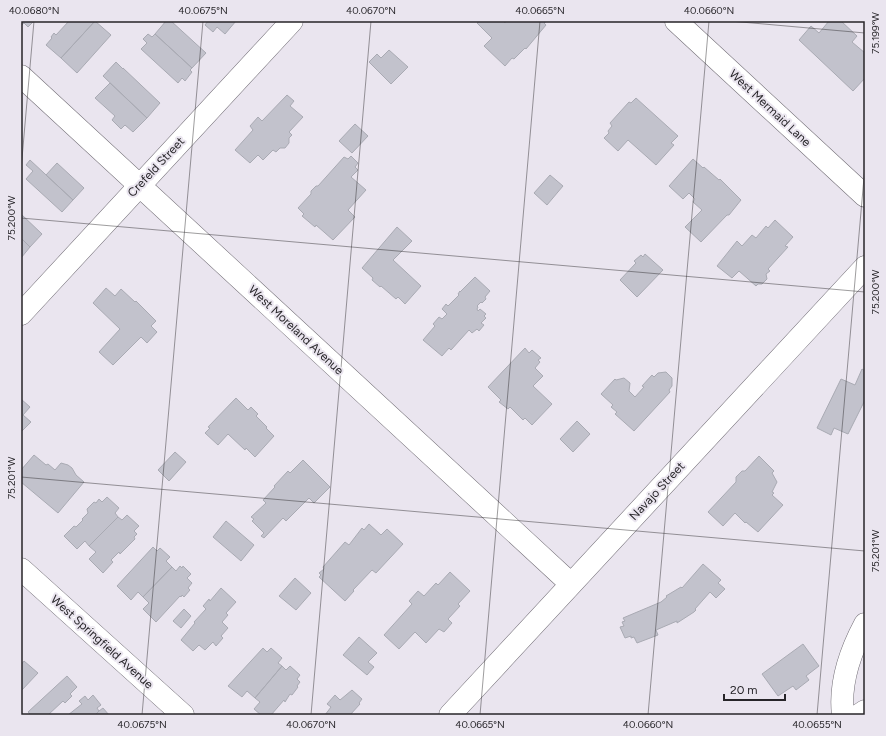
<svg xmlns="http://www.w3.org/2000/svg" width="886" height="736" viewBox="0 0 886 736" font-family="Figtree,sans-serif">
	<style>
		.building { fill: #c2c2cc; stroke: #a9aab3 }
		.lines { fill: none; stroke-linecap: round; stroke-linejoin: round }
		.street-casing { stroke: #716d75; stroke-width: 23 }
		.street { stroke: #fff; stroke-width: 22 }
		.ticks { fill: none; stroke: #272529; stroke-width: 1; stroke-opacity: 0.45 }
		.labels { text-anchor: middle; stroke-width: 4; stroke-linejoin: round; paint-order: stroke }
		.street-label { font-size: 12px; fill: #272529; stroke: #eae5ef }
		.neatline { fill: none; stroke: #272529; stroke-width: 1.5 }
		.ticks-label { font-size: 10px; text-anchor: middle; fill: #272529 }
	</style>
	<rect width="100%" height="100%" fill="#eae5ef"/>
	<path class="building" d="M21 21H34L28 27 24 23 22 25Z
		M69 21H95L61 58 46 45 52 38 51 37 54 33 56 35Z
		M95 21 111 35 77 73 61 58Z
		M166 21H171L206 53 192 68 155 34Z
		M208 21H236L225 34 217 27 213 32 205 25Z
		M480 21H503L505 23 506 21H547L544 23 546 25 526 49 525 48 514 59 512 58 505 66 484 46 492 38 477 23Z
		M829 21H841L857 36 852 42 865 53V69L864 70 865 78 853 91 799 40 811 26 819 33Z
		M148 34 152 37 155 34 192 68 190 70 192 72 185 81 182 78 178 83 141 49 147 43 143 39Z
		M389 50 408 67 391 84 369 62 377 54 381 58Z
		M116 62 123 69V68L160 103 147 118 103 76Z
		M110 83 147 118 133 132 125 125 121 129 112 120 115 116 95 98Z
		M287 95 294 101 290 106 303 117 289 132 292 135 289 138V143L285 148H280L276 152 273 150 263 160 258 155 250 163 235 150 253 130 250 126 258 117 262 121Z
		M636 98 678 136 671 143 674 145 656 165 628 140 618 151 604 138 609 133 608 131 612 126 610 123 629 102 631 103Z
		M355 124 368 136 352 153 339 141Z
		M351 156 358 163 355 167 358 170 351 177 366 190 348 210 355 217 333 240 316 225 315 227 302 216 304 214 298 208 311 194V191L316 186H318L344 157 348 159Z
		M693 159 703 168 704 167 719 180 720 179 741 200 729 215H727L701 242 685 227 702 210 693 202 695 199 689 193 683 199 669 186Z
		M30 160 73 200 62 212 26 179 33 171 26 165Z
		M57 163 84 188 73 200 46 175Z
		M550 175 563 186 547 205 534 193Z
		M21 214 42 234 30 247 21 238Z
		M775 220 793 237 785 246 788 247 768 269 770 271 766 274 767 279 762 284H758L756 286 739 271 732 278 717 266 737 241 742 246 752 235 756 238 766 226 768 228Z
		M397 227 412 241 393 260 421 286 405 304 398 297 396 299 381 286 380 287 372 280 373 278 362 268Z
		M21 238 30 247 21 258Z
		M645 254 663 270 637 297 620 280 636 263 634 261 641 255 643 257Z
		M475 277 490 291 485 297 486 299 482 303 481 302 477 306 478 307 477 309 478 311 480 309 486 314 484 316 486 318 481 323 484 325 479 331 477 329 472 333 469 330 451 350 449 348 442 356 423 340 435 326 433 324 439 317 442 319 447 314 442 309 446 304 448 306 459 295 458 294 460 291V292Z
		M106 288 115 296 121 289 135 302 136 301 156 321 151 326 157 332 147 343 141 337 113 365 99 352 120 329 93 303Z
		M525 348 529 353 532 350 541 358 538 360 540 362 535 368 543 376 533 386 552 404 532 425 525 418 523 420 510 407 508 409 499 402 501 400 488 387Z
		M862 369 865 371V400L848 434 834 428 831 435 817 428 841 379 855 385Z
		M666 372 672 378V386L669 390 670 392 634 431 615 414 617 412 611 407 613 405 601 394 615 379 616 380 624 378 630 383 629 391 635 397 644 387 642 386 652 375 654 377 658 373Z
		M236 398 248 410 251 407 258 414 256 416 267 427 266 428 274 436 255 457 246 448 245 450 228 434 218 445 205 433 210 428 208 427Z
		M21 399 30 407 23 415 31 422 21 432Z
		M577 421 590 434 573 452 560 439Z
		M175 452 186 462 169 481 158 470Z
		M34 455 46 465 48 464 55 470 61 463 68 465 72 468 76 475 84 482 58 513 21 482V470Z
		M759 456 774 471 772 473 777 482 772 492 774 493 772 495 783 505 758 532 746 522 745 523 735 513 723 526 708 512 736 482V477L742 471H745Z
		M303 460 330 487 314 503 309 498 286 521 283 518 264 538 261 536 264 533 252 521 254 519 251 517 266 503 263 500 275 487 274 486 288 471 290 473Z
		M107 497 119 508 115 513 118 517 89 546 85 541 77 549 64 536 74 526 76 527 83 520 82 519 88 513 87 509 94 502 96 503 99 499 102 502Z
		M127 515 139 526 134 531 137 534 134 537 135 539 120 554 119 552 111 560 113 562 103 573 89 559 96 552 89 546 118 517 122 520Z
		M226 521 254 545 241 561 213 537Z
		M369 524 381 535 387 529 403 544 376 573 372 570 353 590 354 591 345 601 319 577 321 575 319 573 324 569 323 567 345 542 349 545 362 528 364 530Z
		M153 547 157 551 160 548 170 557 166 561 172 567 143 597 138 592 131 600 117 586Z
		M703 564 721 580 718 583 725 589 716 598 710 592 695 609 696 610 694 612 677 623V621L656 630 658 635 637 643 634 637 631 638V636L625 638 620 627 624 626 622 622 625 621 623 618 661 602 667 597 666 596 681 587 682 588Z
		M180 566 182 568 183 566 191 574 187 578 192 583 188 588 190 590 184 597 182 595 181 597 180 596 156 622 143 609 149 603 143 597 172 567 176 571Z
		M450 572 470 591 458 604 460 606 448 619 452 623 444 632 439 629 426 643 415 632 399 649 384 635 412 604 409 601 418 591 424 596 436 583 438 585Z
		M295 578 311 593 296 610 279 596Z
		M221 588 236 602 226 613 228 615 222 622 228 628 221 636 223 638 216 646 213 642 205 650 199 645 193 651 181 640 195 623 194 622 206 609 203 606 209 599 210 601Z
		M184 609 191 616 181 628 173 621Z
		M359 637 377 653 368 662 374 667 367 675 343 655Z
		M803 644 819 666 806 676 809 680 796 690 793 686 778 696 762 674Z
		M263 648 267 652 271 648 282 658 278 663 282 666 255 698 247 691 242 697 228 686Z
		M24 661 38 673 21 691V665Z
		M282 666 286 670 290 666 300 675 297 679 300 682 297 686 298 687 292 695 290 694 285 702 284 700 271 715H261L254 709 260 702 255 698Z
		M67 676 77 687 70 694 72 696 65 703 63 701 48 715H31L28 712Z
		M352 690 362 699 359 703 360 704 350 715H325L331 707 327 704 335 695 340 700Z
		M93 695 101 705 97 708 99 711 95 715H68L82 704 79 701 85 696 88 700Z
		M103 708 109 715H95L99 711Z"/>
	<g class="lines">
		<defs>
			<path id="street" d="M676 21 865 196
				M21 76 571 584
				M21 314 292 21
				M21 569 183 715
				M450 715 865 267
				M843 715C839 683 850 652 865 624
				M859 715 865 711"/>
		</defs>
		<use href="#street" class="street-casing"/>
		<use href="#street" class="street"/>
	</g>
	<path class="ticks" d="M730 21 865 33M21 170 34 21M21 218 865 292M21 477 865 551M142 715 203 21M311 715 371 21M480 715 540 21M648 715 709 21M817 715 865 166"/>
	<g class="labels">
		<g class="street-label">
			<text transform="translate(770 108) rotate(43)" y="4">West Mermaid Lane</text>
			<text transform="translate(156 167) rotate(-47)" y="4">Crefeld Street</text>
			<text transform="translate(296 330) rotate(43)" y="4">West Moreland Avenue</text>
			<text transform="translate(657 491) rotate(-47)" y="4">Navajo Street</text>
			<text transform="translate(102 642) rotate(42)" y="4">West Springfield Avenue</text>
		</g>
	</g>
	<rect width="886" height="736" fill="none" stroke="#eae5ef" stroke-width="44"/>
	<path d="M724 694v6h61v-6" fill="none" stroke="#272529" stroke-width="2"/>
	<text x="730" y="694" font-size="12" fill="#272529" stroke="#eae5ef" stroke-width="3" paint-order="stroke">20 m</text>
	<rect x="22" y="22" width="842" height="692" class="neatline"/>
	<g class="ticks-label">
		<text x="34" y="14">40.0680°N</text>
		<text x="203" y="14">40.0675°N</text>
		<text x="371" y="14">40.0670°N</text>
		<text x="540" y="14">40.0665°N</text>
		<text x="709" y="14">40.0660°N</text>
		<text transform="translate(875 33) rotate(-90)" y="4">75.199°W</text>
		<text transform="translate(11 218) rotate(-90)" y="4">75.200°W</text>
		<text transform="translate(875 292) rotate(-90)" y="4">75.200°W</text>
		<text transform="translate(11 478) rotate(-90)" y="4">75.201°W</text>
		<text transform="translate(875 551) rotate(-90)" y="4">75.201°W</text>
		<text x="142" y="728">40.0675°N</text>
		<text x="311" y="728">40.0670°N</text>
		<text x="480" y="728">40.0665°N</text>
		<text x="648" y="728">40.0660°N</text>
		<text x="817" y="728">40.0655°N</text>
	</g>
</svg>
